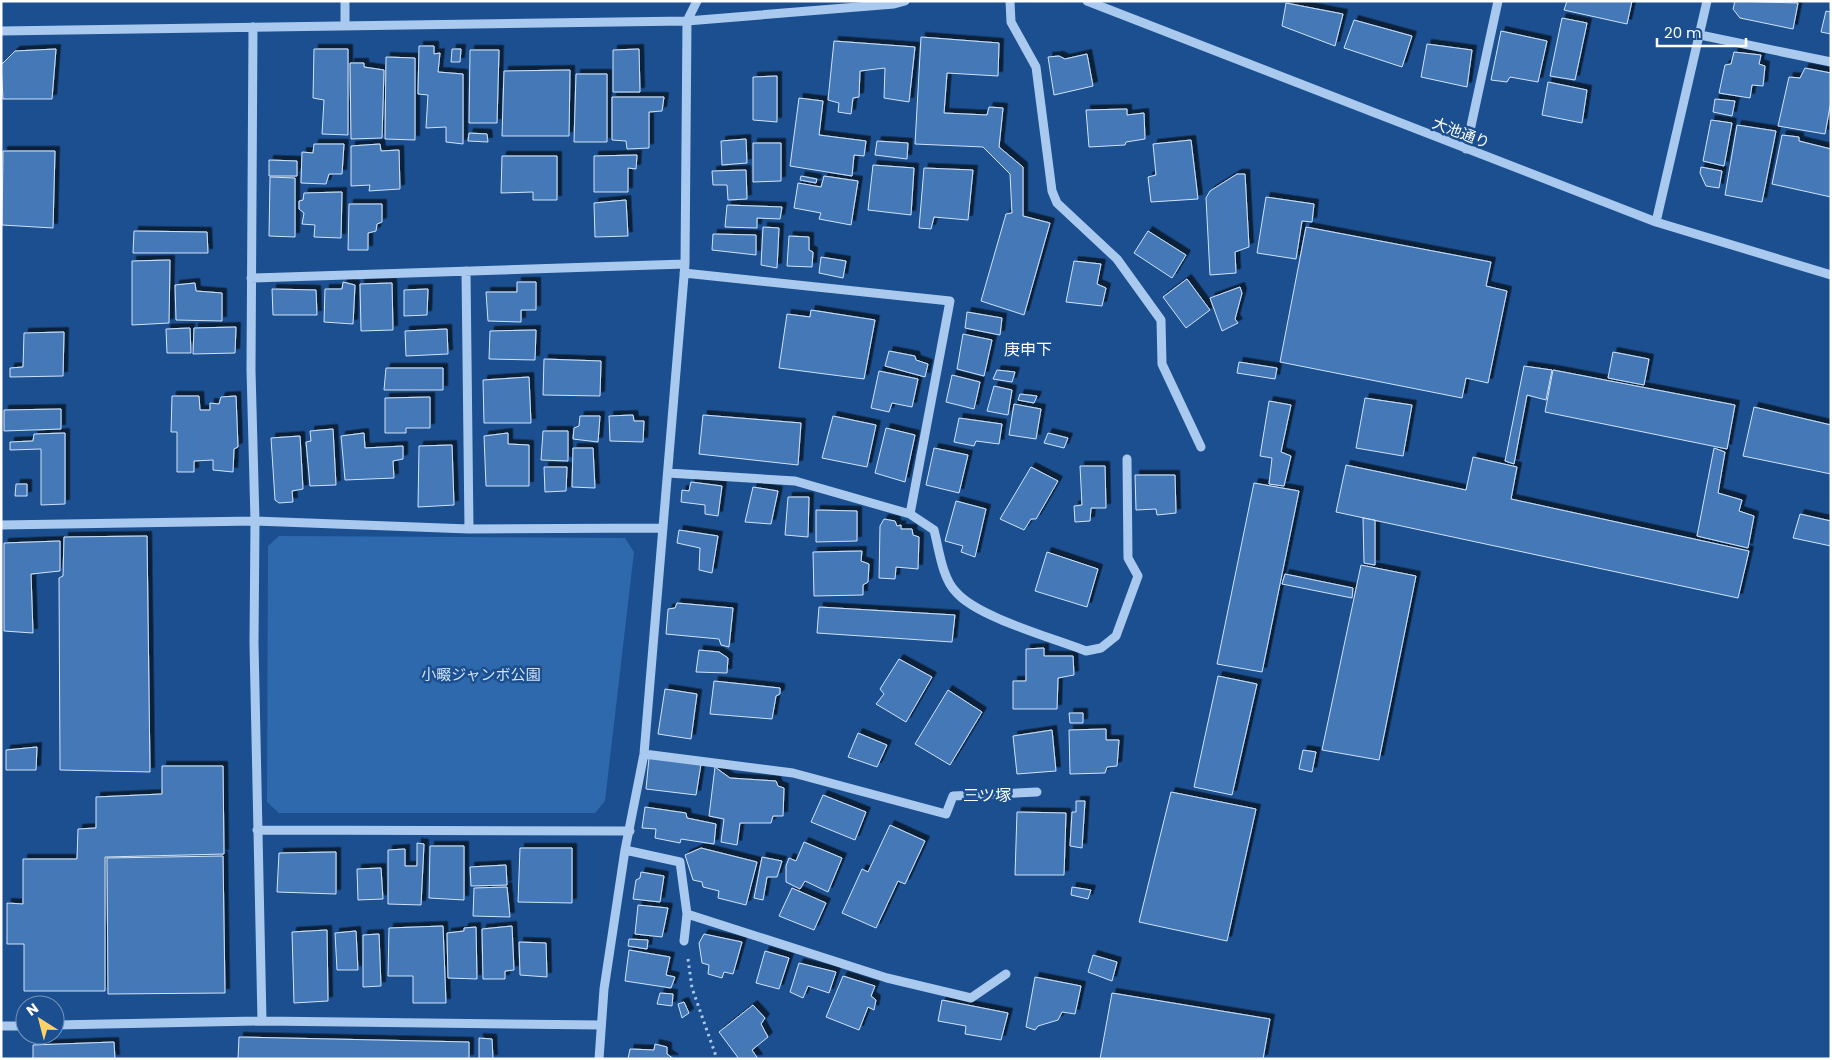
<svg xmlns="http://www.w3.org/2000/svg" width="1832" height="1060" viewBox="0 0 1832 1060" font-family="Poppins,'Noto Sans JP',sans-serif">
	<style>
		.green { fill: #2e69ad }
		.building { fill: #4478b7; stroke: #cfe3fa; filter: url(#shadow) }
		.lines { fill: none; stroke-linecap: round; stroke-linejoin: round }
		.path { stroke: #a9c9ee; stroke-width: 3; stroke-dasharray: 2.5 4; stroke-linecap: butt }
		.minor { stroke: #a9c9ee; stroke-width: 9 }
		.labels { text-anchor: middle; stroke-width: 5; stroke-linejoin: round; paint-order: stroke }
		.street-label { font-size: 15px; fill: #fff; stroke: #1b4f8f }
		.park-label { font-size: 15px; fill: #cfe3fa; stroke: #1b4f8f }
		.neighbourhood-label { font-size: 16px; fill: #fff; stroke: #1b4f8f }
	</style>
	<defs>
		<filter id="shadow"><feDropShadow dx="4.5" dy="-4.5" stdDeviation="0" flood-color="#0009"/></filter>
	</defs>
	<rect width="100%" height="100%" fill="#1b4f8f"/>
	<path class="green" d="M279 536 625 538 634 552 605 801 595 813H279L267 802 268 546Z"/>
	<path class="building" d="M1567 1H1632L1627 24 1564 10Z
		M1735 1 1798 3 1793 29 1740 18 1733 9Z
		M1286 3 1343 14 1335 46 1282 26Z
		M1826 11 1831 12V34L1821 32Z
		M1562 18 1587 23 1575 80 1550 76Z
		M1354 20 1412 36 1402 67 1344 48Z
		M1501 31 1547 41 1538 82 1510 77 1507 82 1491 80Z
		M921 37 999 43 998 76 947 73 944 113 987 115 989 107 1003 108 999 147 1023 167V216L1050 223 1024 315 981 301 1006 214 1012 213 1010 174 983 147 915 144Z
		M834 41 915 47 909 102 884 98 885 68 860 71 859 97 853 98 851 114 838 112 839 103 828 100Z
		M1427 44 1472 50 1467 87 1421 77Z
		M419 46H434V54L440 53 438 72 463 74V144L446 142V127L426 128 428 95 418 94Z
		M56 49 52 99H3L1 65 15 51Z
		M314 49H348V135L322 134 324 100 313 98Z
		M452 49H461L460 62H451Z
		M639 49 640 92H613V50Z
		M470 50H499L497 123H469Z
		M1734 52 1761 55 1759 64 1765 66 1763 86 1752 85 1750 98 1719 93 1725 65 1731 64Z
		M1087 54 1093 86 1054 95 1048 57 1059 56 1065 59Z
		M386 57 415 58V140L385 139Z
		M350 63H364V67L384 70 382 138 351 139Z
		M1805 68 1831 73V101L1825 134 1778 126 1789 77 1800 78Z
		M570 70 569 136H502L504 71Z
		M576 74H607V142H574Z
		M777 76V122L753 120V77Z
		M1548 82 1587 90 1582 123 1542 115Z
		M612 97H664L662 111 649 112V148L627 149 626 141 612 140Z
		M799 98 823 101 819 135 866 141 864 156 854 155 852 176 790 166Z
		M1715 99 1735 101 1732 116 1713 112Z
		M1127 109V115L1144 113 1145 139 1126 142 1125 145 1089 147 1086 110Z
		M1711 120 1732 123 1724 166 1703 161Z
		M1737 125 1776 131 1762 202 1725 195Z
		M469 133 487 134 488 142 468 141Z
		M1782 135 1799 137V141L1831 149V197L1772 184Z
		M746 139 747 163 722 165 721 141Z
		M1191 140 1198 199 1151 202 1148 177 1156 175 1153 144Z
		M877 141 908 143 907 159 875 155Z
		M753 143H781V181L753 182Z
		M314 144H344L342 174H329L326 184 301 183 302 152 313 153Z
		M380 144 381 151 399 150 400 189 369 191 370 185 351 186V146Z
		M3 151H55L53 228 2 225Z
		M637 155 636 169 628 168V192H594V156Z
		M502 156H557V200H533V192L501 193Z
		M269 160 297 161V176H269Z
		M873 165 914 168 911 215 868 210Z
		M1701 167 1722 171 1719 188 1706 186 1700 173Z
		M924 168 973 170 968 220 934 217 931 229 919 228Z
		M746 170 747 199 728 200 727 185H713L712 171Z
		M1237 174H1245L1249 247 1235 252 1236 273 1210 275 1206 198 1210 191Z
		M801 176 817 179 816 183 800 180Z
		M824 176 858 181 851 225 819 219 821 213 794 208 798 183 821 187Z
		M270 177 295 178V237L269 236Z
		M342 192 341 238 314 237 315 225 302 224 304 213 299 209V201L303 200 304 193Z
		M1266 197 1314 204 1312 222 1302 221 1296 259 1257 253Z
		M626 200 628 236 595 237 594 203Z
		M349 204H382V222L377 224 376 231 368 233V250H348Z
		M727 205 782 207 780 219 757 218V228L725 227Z
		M763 227 779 228 777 268 761 265Z
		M1306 227 1491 262 1486 286 1507 291 1488 383 1466 378 1462 398 1280 362Z
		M134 231 207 232 208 253H133Z
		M1148 231 1186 255 1172 278 1134 253Z
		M713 234 756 235V255L712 250Z
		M789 236 809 237V250L813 252 812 267 787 266Z
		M821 257 846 261 843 278 819 273Z
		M170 260 169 323 132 325V261Z
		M1074 261 1101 264 1097 284 1106 288 1102 306 1066 302Z
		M1187 279 1210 310 1186 328 1163 297Z
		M343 282 355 285 353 324 324 322 325 289H342Z
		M517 282H536V310H521V322L488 321 486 292H517Z
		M195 283 196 291 222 293V321L176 320 175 285Z
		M392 283 393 330 361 331 360 284Z
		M1240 287 1242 293 1235 319 1238 323 1222 331 1210 298Z
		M272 289 316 290 317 315H273Z
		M428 289 427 315 404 316V290Z
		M811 310 875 320 864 379 779 368 787 314 810 317Z
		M967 312 1002 318 1000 335 965 328Z
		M236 327 235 353 193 354 194 328Z
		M190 328 191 353H167L166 329Z
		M447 329 448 354 406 356 405 331Z
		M536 330 535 360 489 359 490 331Z
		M64 332 63 376 10 377V368L23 367 24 333Z
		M963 334 992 340 984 376 957 369Z
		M889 351 915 356 916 360 928 364 925 377 885 366Z
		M1613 352 1649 359 1644 385 1608 378Z
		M544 359 601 361 600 396 543 395Z
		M1239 362 1277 368 1275 379 1237 373Z
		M1524 366 1552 370 1546 400 1527 395 1514 464 1505 461Z
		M386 368H443V390H384Z
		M997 370 1015 372 1012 382 993 379Z
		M1553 370 1735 405 1727 449 1545 412Z
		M879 371 918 379 912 407 892 403 889 412 871 408Z
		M952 375 980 382 974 409 946 402Z
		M529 377 531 423H484L483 380Z
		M994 386 1012 390 1008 415 987 411Z
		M1020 394 1037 396 1034 403 1018 400Z
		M172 396H199L200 410H210V403L219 404 221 397 236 396 238 447 234 449 233 472 213 470V460L194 461V472H177V432H171Z
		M430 397V428H406V433H385V398Z
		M1365 398 1412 405 1403 456 1356 448Z
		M1269 401 1291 405 1281 452 1291 456 1284 486 1269 484 1272 458 1260 456Z
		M1014 404 1041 409 1036 439 1009 435Z
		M1754 407 1831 425V474L1743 456Z
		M61 409V429L4 431V410Z
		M633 415 634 421H644L643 442 610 441 609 416Z
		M703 415 801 423 798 465 699 454Z
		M580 416H600L598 442 573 439 574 428 579 426Z
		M833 416 876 425 867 467 822 458Z
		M959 418 1002 424 999 444 976 441 974 446 954 442Z
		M886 428 915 435 905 482 875 473Z
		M333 429 336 485 310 486 306 442 311 441 310 431Z
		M543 431H568V461L541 460Z
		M65 433V504L41 505V449L10 450V442L33 441 34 434Z
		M364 433 365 448 403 446V459L393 461 394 478 345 480 341 436Z
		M508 433V444L529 445V486H486L484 436Z
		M1048 433 1068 438 1064 448 1044 443Z
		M300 436 303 489 292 491 293 502 279 503 275 500 271 438Z
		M452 445 454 505 418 507 419 446Z
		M573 448H593L595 488 572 487Z
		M934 448 968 455 959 493 926 485Z
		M1714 448 1725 452 1718 493 1742 500 1739 511 1754 516 1748 548 1697 536Z
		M1473 457 1517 467 1511 499 1749 551 1738 598 1336 512 1346 465 1466 490Z
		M1080 466H1105L1106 508H1091L1090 521 1075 522 1074 506 1082 505Z
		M544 467H567L566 491 545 492Z
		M1031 467 1058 481 1036 519H1031L1024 530 1000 519Z
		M1135 475H1175L1176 513 1157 515 1156 509 1136 510Z
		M691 482 722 486 718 516 705 514V505L681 502 682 490 689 491Z
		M1254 483 1299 491 1262 672 1217 664Z
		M16 484H27V496H15Z
		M753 487 778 491 771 524 745 522Z
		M788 497H809L808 537 785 535Z
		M956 501 986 509 975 557 961 552 963 546 945 541Z
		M816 510 857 511V541L816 542Z
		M1800 514 1831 521V546L1793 538Z
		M1363 518 1375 520V565L1364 563Z
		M884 519 895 521 897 526 901 525V529H912L913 535 919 537 918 569 896 567 895 579 879 578 880 526Z
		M679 530 718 536 712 573 699 570 700 548 677 543Z
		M147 536 150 772 60 770 59 578 63 576 64 537Z
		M60 541V571L31 574 33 633 4 631V543Z
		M862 551 861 561 869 564 868 582 863 585V595L814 596 813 552Z
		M1047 552 1098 569 1087 607 1035 591Z
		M1361 565 1416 576 1379 760 1322 750Z
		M1285 574 1353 588 1352 598 1282 584Z
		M677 603 733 608 729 647 721 645 719 639 666 634 668 609 675 608Z
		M819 607 955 615 952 642 817 633Z
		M1044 648V656H1073L1074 675 1058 678 1057 709H1013V681H1026V649Z
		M699 650 719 652 728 658 727 673 696 672Z
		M899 659 932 677 906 722 876 704 884 694 880 689Z
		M1218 676 1257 684 1232 795 1194 787Z
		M714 681 780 688V694L776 696 772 719 710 714Z
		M665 689 697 694 691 739 658 734Z
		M948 690 982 712 950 765 915 744Z
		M1069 713H1083V723H1070Z
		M1106 729V740H1119L1117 766 1107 767 1105 773 1070 774 1069 730Z
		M1052 730 1056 771 1017 774 1013 736Z
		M858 733 887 745 877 767 848 757Z
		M37 747 36 770H6V750Z
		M1303 750 1316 752 1312 772 1299 769Z
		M649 758 701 764 696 795 646 789Z
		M162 766H223L224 854 105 857V991H24V944H7V903L23 904V859H77L78 829 96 828V797L162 794Z
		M715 767 730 778 776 781 778 786 784 788 783 816H773L771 823H740L737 845 721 842 724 819 709 816Z
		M1171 792 1256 809 1227 941 1139 922Z
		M823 795 866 812 855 840 811 822Z
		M1076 801H1085L1082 848 1070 846 1072 812H1076Z
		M645 807 686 813 687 818 716 824 714 844 681 839 680 843 655 838 656 829 642 828Z
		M1017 812 1066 813 1064 875H1015Z
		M890 825 925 841 905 884 898 881 876 928 842 913 862 869 868 872Z
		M804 842 842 858 828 892 805 881 800 889 786 882V866L789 858 796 861Z
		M417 843 424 844 421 905 388 904V850L405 849V866H417Z
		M430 846H464V900L429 898Z
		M520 848H572V903L518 902Z
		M701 848 757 862 746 905 718 898 719 891 703 887 702 882 693 880 685 855Z
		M336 852V894L277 892 279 853Z
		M223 856 225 993 108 994 107 858Z
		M762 857 782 861 777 877H767L763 900 754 898Z
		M506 865 507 885 471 886 470 867Z
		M381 868 383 899 358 900 357 869Z
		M641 872 664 876 660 902 633 899 636 880 640 878Z
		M507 887 510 917 473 916 474 888Z
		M1072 887 1091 890 1088 899 1071 895Z
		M792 888 826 903 814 930 779 916Z
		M638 905 668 908 662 937 635 934Z
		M443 926 446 1003H413V976H388L389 928Z
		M512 926 514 970 505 971V979H483L482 929Z
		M476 927 477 979 448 978 447 933 464 931V928Z
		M327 930 328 1001 294 1003 292 932Z
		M356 931 358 970H337L335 933Z
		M379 934 381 986 363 987V935Z
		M704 934 742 942 733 974 724 972 722 978 708 974 709 965 702 963 699 943Z
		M629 939 648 940 647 949 628 946Z
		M519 942 546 943 547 977 520 975Z
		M629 950 670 957 666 975 675 977 671 988 625 981Z
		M765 951 789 958 779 989 756 983Z
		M1093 955 1117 962 1112 981 1088 972Z
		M799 963 836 972 829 993 808 986 803 998 790 992Z
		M843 976 875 986 871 996 876 1000 874 1010 868 1007 859 1030 826 1017Z
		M1035 977 1081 986 1075 1014 1062 1012 1058 1020 1038 1026 1035 1030 1026 1027Z
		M660 993 673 994 672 1006 657 1004Z
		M1112 993 1270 1019 1263 1059H1100Z
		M942 1000 1008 1013 1001 1040 965 1034 966 1026 938 1021Z
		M684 1002 689 1013 682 1018 678 1004Z
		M753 1005 765 1018 761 1024 768 1037 752 1050 758 1059H739L719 1032Z
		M239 1037 469 1042V1059H238Z
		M479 1038 492 1039 493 1059H479Z
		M114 1042 115 1059H33V1045Z
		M655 1044 667 1047V1054L674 1059H628L630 1049 654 1050Z"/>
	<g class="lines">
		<path class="path" d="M688 959 692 988 717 1059"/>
		<path class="minor" d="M345 1V26
			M1010 1 1011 22 1036 67 1052 191 1057 203 1117 259 1161 320 1162 364 1201 447
			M1087 1 1656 222 1831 275
			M253 27 251 370 255 521 254 643 262 1021
			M1 31 687 21 894 4 905 1
			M1700 35 1831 62
			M1466 149 1498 1
			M1656 222 1707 1
			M466 271 469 529
			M684 273 950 301 910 514
			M251 278 685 264
			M668 473 795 481 910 514 934 530C939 549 942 578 956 592 977 617 1053 638 1086 651L1101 648 1116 636 1138 576 1128 558 1127 459
			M1 525 255 521 469 529 663 528
			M644 754 793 773 946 814 953 796 1037 792
			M257 830 630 831
			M625 850 680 862 687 914 887 978 971 998 1006 974
			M684 941 687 914
			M55 1025 262 1021 601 1025
			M1 1026H25
			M599 1059 604 989 625 850 644 754 685 264 687 21 697 1"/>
	</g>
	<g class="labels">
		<g class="street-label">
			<text transform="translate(1461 133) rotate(21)" y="5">大池通り</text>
		</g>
		<g class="park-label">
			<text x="481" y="680">小畷ジャンボ公園</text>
		</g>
		<g class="neighbourhood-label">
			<text x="1028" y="355">庚申下</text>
			<text x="987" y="801">三ツ塚</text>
		</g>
	</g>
	<rect width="1832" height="1060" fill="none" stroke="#ffffff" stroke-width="5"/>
	<g transform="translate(40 1020) rotate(324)"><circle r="24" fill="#1b4f8f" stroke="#7695bc"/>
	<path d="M0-4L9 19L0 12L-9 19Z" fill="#ffd166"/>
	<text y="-8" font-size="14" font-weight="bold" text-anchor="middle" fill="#ffffff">N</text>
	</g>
	<path d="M1657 38v8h89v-8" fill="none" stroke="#ffffff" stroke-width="2.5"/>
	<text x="1664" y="38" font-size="15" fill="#ffffff" stroke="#1b4f8f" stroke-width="4" paint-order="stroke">20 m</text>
</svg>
